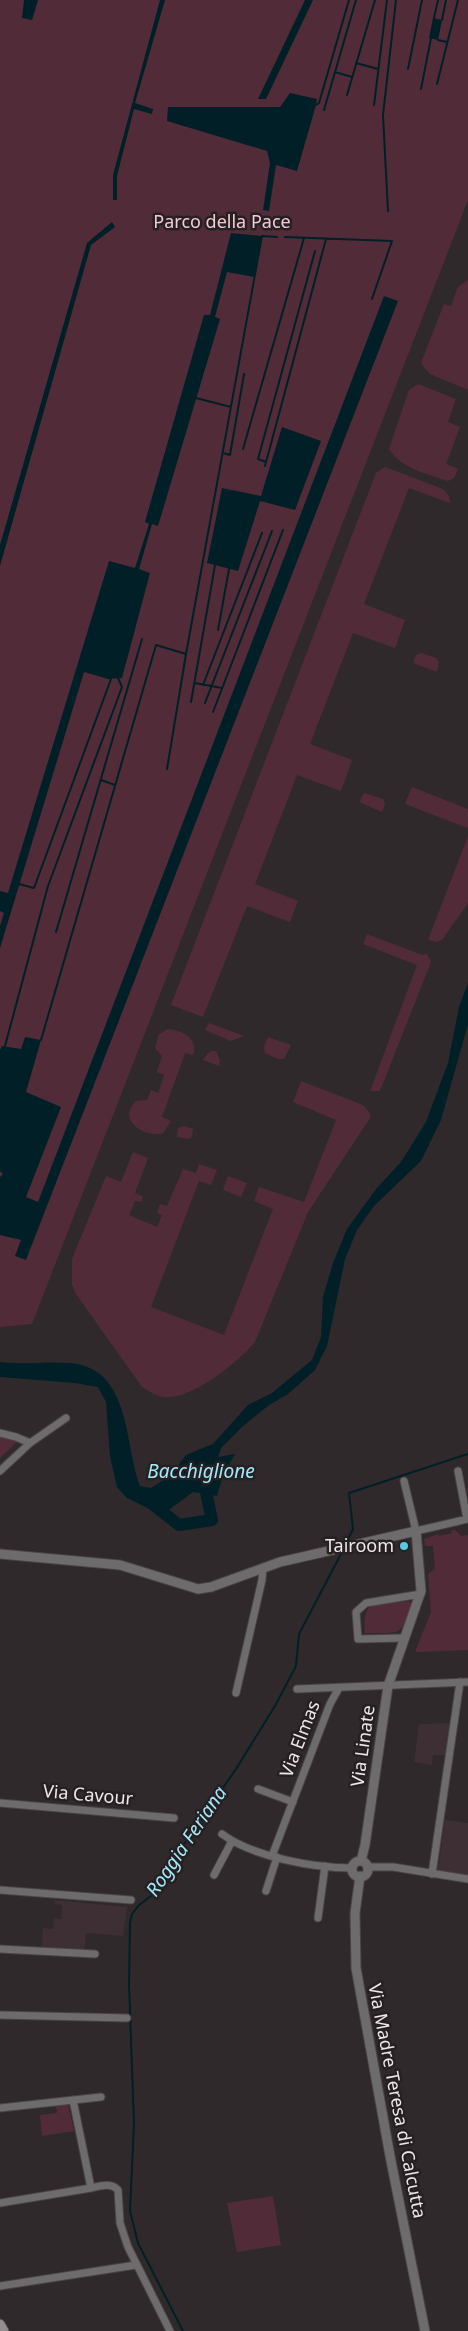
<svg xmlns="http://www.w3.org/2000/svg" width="468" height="2331" viewBox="0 0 468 2331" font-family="'Noto Sans',sans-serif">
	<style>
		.built { fill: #3d2f33 }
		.green { fill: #512c38 }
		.water { fill: #001f26 }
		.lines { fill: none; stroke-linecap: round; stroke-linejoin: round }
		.stream { stroke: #001f26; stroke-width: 2 }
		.river { stroke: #001f26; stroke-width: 12 }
		.minor-casing { stroke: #4a4445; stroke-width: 9 }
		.tertiary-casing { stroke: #4a4445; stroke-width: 11 }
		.secondary-casing { stroke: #4a4445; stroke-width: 11 }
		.minor { stroke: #6e6b6c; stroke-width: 7 }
		.tertiary { stroke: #6e6b6c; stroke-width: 9 }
		.secondary { stroke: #948e90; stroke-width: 9 }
		.poi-dot { fill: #57c9e2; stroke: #262022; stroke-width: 2 }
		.labels { text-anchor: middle; stroke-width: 5; stroke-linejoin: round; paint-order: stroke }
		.park-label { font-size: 18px; fill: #f7c8d5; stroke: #262022 }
		.poi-label { font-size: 18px; fill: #ece7e8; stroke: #262022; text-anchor: end }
		.street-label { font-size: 18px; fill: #ece7e8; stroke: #262022 }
		.water-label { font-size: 19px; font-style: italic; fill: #a2eafb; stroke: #262022 }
	</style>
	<rect width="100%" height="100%" fill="#30292b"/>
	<path class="built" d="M451 1723 446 1755H433L432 1765 414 1762 419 1724Z
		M445 1820 468 1823V1876L440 1872 438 1869Z
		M55 1900 127 1907 123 1936 86 1933 84 1954 42 1951 43 1928 53 1929 54 1918 61 1919 62 1905 55 1904Z"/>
	<path class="green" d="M0 0H468V200L32 1324 0 1327Z
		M468 280V390L430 374 421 363 444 304 451 306 458 287Z
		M418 384 456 399 448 422 460 427 446 464 458 469 454 478 448 481C428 474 401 469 389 449L409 390Z
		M385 467 443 489 449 496 450 503 409 488 364 604 405 620 395 648 353 633 310 744 352 760 341 791 297 775 255 884 298 901 290 922 247 906 203 1017 171 1005 376 473Z
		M421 653 436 658 439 662 437 672 413 663 416 655Z
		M412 787 468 809V828L405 804Z
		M364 793 383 799 385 805 382 812 359 802Z
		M468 836V903L442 940 437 942 428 940Z
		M367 934 422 955 427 954 431 962 382 1086 379 1091H370L417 965 363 944Z
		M209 1023 244 1036 231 1041 205 1030Z
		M168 1029C182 1030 199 1039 193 1055L185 1053 162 1117 171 1121 163 1133C145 1138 116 1120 136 1101L147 1100 151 1090 158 1093 164 1075 157 1072 162 1056 155 1048 159 1034Z
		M268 1037 291 1045 284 1059H278L265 1053 264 1046Z
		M212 1051H216L220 1060 219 1066 203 1060 208 1053Z
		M301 1081 363 1105 370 1113V1118L308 1212 255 1342C238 1362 191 1401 163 1397 156 1396 149 1391 142 1387L76 1294 72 1285V1259L106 1176 121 1182 133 1152 148 1158 135 1193 143 1197 141 1202 135 1201 129 1215 157 1227 162 1215 157 1213 160 1204 167 1206 183 1169 196 1173 199 1164 217 1170 211 1185 199 1181 151 1307 224 1335 273 1209 254 1201 259 1187 304 1202 336 1120 293 1102Z
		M184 1126 193 1129 192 1136 189 1139 177 1137 178 1128Z
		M228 1176 247 1183 241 1197 223 1190Z
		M0 1436 18 1441 0 1458Z
		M455 1530 461 1536 468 1535V1650L415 1652 431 1612 428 1574 435 1569 433 1546H425L424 1539 438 1534 439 1536 452 1533 451 1531Z
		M408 1601 413 1604C399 1639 401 1632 365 1633 361 1597 379 1605 408 1601Z
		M68 2105 74 2131 42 2136 40 2115 57 2113 56 2106Z
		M273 2196 281 2245 237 2252 227 2203Z"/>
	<path class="water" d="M24 0H38L32 20 22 18Z
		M160 0H165L135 103 153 109 152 114 134 109 117 176V200H113V175Z
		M305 0H313L266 99H258Z
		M433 18 442 20 438 40 429 38Z
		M290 93 317 99 316 105 297 171 276 165 269 211 263 210 270 163 267 151 167 121 168 107H280Z
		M112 222 115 227 91 245 0 566V545L87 243Z
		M231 233 262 236 254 277 227 272 215 317 220 319 158 526 152 524 139 569 150 573 122 678 108 679 84 672 0 948V926L4 913 0 911V891L8 893 109 561 135 568 149 524 145 522 204 315H210Z
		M384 296 398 301 26 1260 15 1256 21 1240 0 1235V1177L3 1174 0 1171V1050L2 1046 21 1049 25 1037 41 1040 26 1092 61 1107 26 1197 38 1202Z
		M282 427 321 441 295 510 260 501 238 571 207 563 222 488 261 496Z
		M468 983V1024L441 1120 421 1161 374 1206 357 1230 345 1259 327 1346 315 1370 288 1394 269 1405 242 1427 221 1448 218 1457 235 1454 223 1475 217 1496 193 1492 162 1515 127 1498 117 1487 110 1456 106 1402 98 1387 75 1383 0 1377V1362C23 1365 47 1361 69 1363 131 1367 124 1443 140 1486L151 1488 169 1477 186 1455 213 1444 248 1405 272 1393 312 1360 321 1337 323 1297 333 1263 347 1229 377 1188 401 1162 426 1122 448 1063 459 1007Z"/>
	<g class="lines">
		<path class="stream" d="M434 18 438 0
			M442 20 446 0
			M438 40 447 42
			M356 63 378 69
			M408 69 422 0
			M335 72 352 77
			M437 84 458 0
			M421 89 431 38
			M347 95 375 0
			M316 105 319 103 349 0
			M374 105 387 0
			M324 110 356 0
			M388 211 383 115 396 0
			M285 237 392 241 372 299
			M196 398 231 407
			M243 449 304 238
			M223 453 230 455 244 374
			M266 462 258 459 315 251
			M265 466 326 239
			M218 630 229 569
			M195 683 222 688
			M203 685 262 533
			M191 702 215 565
			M205 703 272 531
			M213 712 283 530
			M167 769 186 654
			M101 780 115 785
			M19 884 34 888 111 679
			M56 932 142 639
			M41 1040 156 645 186 654 262 236 277 237
			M5 1046 48 886 122 687 118 678
			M346 1543 353 1529 349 1493 468 1454
			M183 2331 138 2243 130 2211 134 2124 129 1984 130 1923 132 1914 139 1905 155 1893 178 1853 236 1769 275 1706 296 1666 299 1634 342 1552"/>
		<path class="river" d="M151 1503 179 1525 212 1520 203 1478"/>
		<defs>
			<path id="minor" d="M0 1433 16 1437 30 1443
				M0 1471 30 1443 66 1418
				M458 1471 467 1519
				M404 1481 416 1531 468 1519
				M404 1638 358 1639 356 1612 366 1603 421 1594
				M297 1689 468 1682
				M236 1693 262 1580 263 1568
				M258 1789 293 1802
				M0 1803 174 1818
				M222 1834C253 1857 314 1868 352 1868
				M272 1856 330 1704 339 1688
				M368 1867H393L468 1879
				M432 1874 460 1682
				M214 1875 232 1841
				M0 1890 131 1900
				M266 1891 277 1857
				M318 1918 325 1866
				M0 1949 95 1954
				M0 2015 127 2018
				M73 2100 91 2188C100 2186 111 2182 118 2190L120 2223 128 2247 170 2331
				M0 2108 101 2097
				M0 2203 91 2188
				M0 2286 136 2265"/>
			<path id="tertiary" d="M0 1554 120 1565 198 1589 211 1587 280 1562 416 1531 421 1591 388 1686 365 1845 361 1861
				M352 1869a8 8 0 1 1 16 0a8 8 0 1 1-16 0Z
				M360 1876 355 1913 356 1968 390 2156 425 2331"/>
			<path id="secondary" d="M0 2324 4 2331"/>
		</defs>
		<use href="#minor" class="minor-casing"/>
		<use href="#tertiary" class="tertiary-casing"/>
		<use href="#secondary" class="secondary-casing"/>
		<use href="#minor" class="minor"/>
		<use href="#tertiary" class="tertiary"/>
		<use href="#secondary" class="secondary"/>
	</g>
	<circle class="poi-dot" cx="404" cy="1546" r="5"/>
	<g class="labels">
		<g class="park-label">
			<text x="222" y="228">Parco della Pace</text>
		</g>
		<g class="poi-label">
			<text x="394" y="1552">Tairoom</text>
		</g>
		<g class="street-label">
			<text transform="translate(300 1739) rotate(-69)" y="6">Via Elmas</text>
			<text transform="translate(363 1746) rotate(-82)" y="6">Via Linate</text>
			<text transform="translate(88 1795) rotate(5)" y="6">Via Cavour</text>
			<text transform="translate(397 2101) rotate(79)" y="6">Via Madre Teresa di Calcutta</text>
		</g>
		<g class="water-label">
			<text x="201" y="1478">Bacchiglione</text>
			<text transform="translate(186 1841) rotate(-56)" y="7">Roggia Feriana</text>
		</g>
	</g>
</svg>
